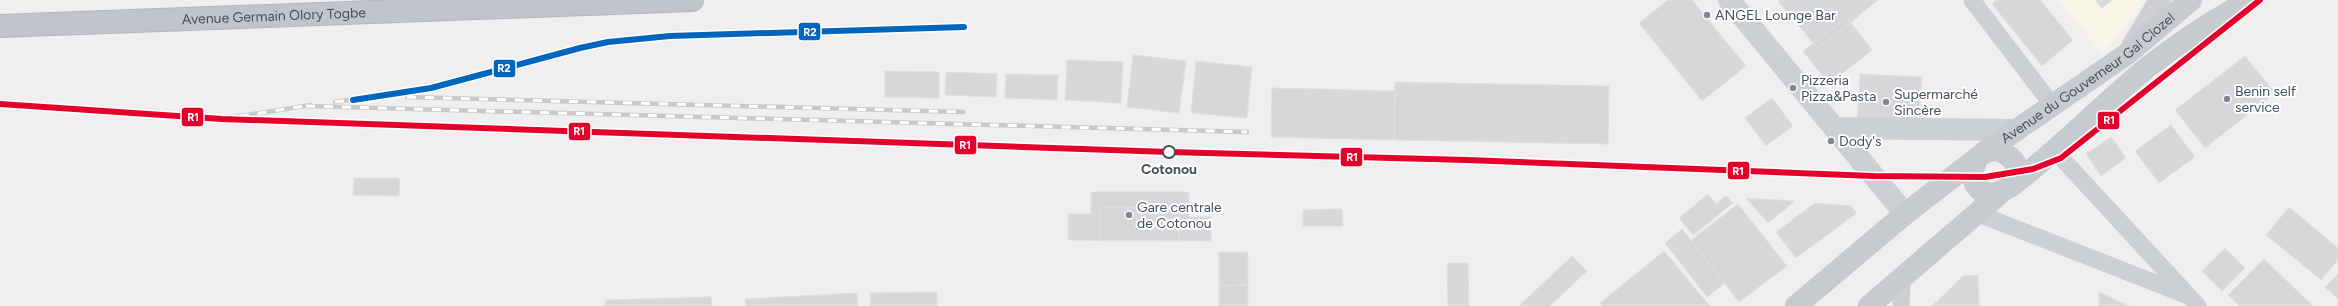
<svg xmlns="http://www.w3.org/2000/svg" width="2338" height="306" viewBox="0 0 2338 306" font-family="Figtree,sans-serif">
	<style>
		.commercial { fill: #f8f4e8 }
		.building { fill: #d7d6d9; stroke: #e1e0e1 }
		.lines { fill: none; stroke-linecap: round; stroke-linejoin: round }
		.trunk-casing { stroke: #b3b7bf; stroke-width: 24 }
		.minor { stroke: #cccfd3; stroke-width: 17 }
		.tertiary { stroke: #cccfd3; stroke-width: 22 }
		.secondary { stroke: #cdcfd4; stroke-width: 22 }
		.primary { stroke: #c7cacf; stroke-width: 22 }
		.trunk { stroke: #c1c5cb; stroke-width: 22 }
		.rail-casing { stroke: #c6c8ca; stroke-width: 4.5 }
		.rail { stroke: #fff; stroke-width: 3; stroke-dasharray: 9; stroke-linecap: butt }
		.rail-1-casing { stroke: #fff; stroke-width: 9 }
		.rail-2-casing { stroke: #fff; stroke-width: 9 }
		.rail-1 { stroke: #e4002b; stroke-width: 6 }
		.rail-2 { stroke: #0065bd; stroke-width: 6 }
		.poi-dot { fill: #808790; stroke: #fff; stroke-width: 1.5 }
		.stop-dot { fill: #fff; stroke: #444f5d; stroke-width: 2 }
		.labels { text-anchor: middle; stroke-width: 4; stroke-linejoin: round; paint-order: stroke }
		.poi-label { font-size: 14px; fill: #444f5d; stroke: #fff; text-anchor: start }
		.street-label { font-size: 14px; fill: #444f5d; stroke: #fff }
		.stop-label { font-size: 14px; font-weight: bold; fill: #444f5d; stroke: #fff }
		.line-badge { stroke: #fff; stroke-width: 1.5 }
		.badge-label { font-size: 11px; text-anchor: middle; font-weight: bold; fill: #fff }
	</style>
	<rect width="100%" height="100%" fill="#f0eeee"/>
	<path class="commercial" d="M2059 0H2145L2115 40 2102 53Z"/>
	<path class="building" d="M1668 0H1692L1746 66 1702 101 1639 23Z
		M1780 0H1878L1818 49 1778 1Z
		M1996 0H2040L2073 40 2042 66 1992 4Z
		M2095 0H2112L2102 8Z
		M1847 18 1872 50 1829 84 1803 51Z
		M1133 55 1186 61 1179 113 1127 107Z
		M2245 56 2275 93 2205 148 2175 110Z
		M1067 60 1123 62 1121 103 1065 100Z
		M1196 61 1252 67 1247 118 1191 113Z
		M885 71 939 72V98L885 97Z
		M946 72 997 74 996 97 945 95Z
		M1006 74 1058 75 1057 100 1005 98Z
		M1860 74 1922 77 1919 125 1857 122Z
		M1395 82 1609 86 1608 144 1394 140Z
		M1272 88 1395 91 1394 140 1271 137Z
		M1772 98 1793 126 1766 146 1745 118Z
		M2171 125 2195 157 2159 183 2135 151Z
		M2111 137 2126 158 2101 176 2086 154Z
		M354 178H400L399 196 353 195Z
		M1091 192H1189V217H1211V241L1068 240V214H1091Z
		M1708 194 1716 204 1726 196 1733 203 1693 235 1679 218Z
		M1746 198 1795 201 1768 223Z
		M1815 203 1851 206 1857 213 1796 258 1776 232Z
		M1738 204 1787 266 1739 302 1691 240Z
		M1100 207 1179 208V241H1100Z
		M2289 207 2338 248V260L2321 280 2266 235Z
		M1342 209 1343 226H1303V210Z
		M1682 229 1725 283 1707 297 1665 243Z
		M2225 248 2245 268 2222 291 2202 271Z
		M1664 251 1710 306H1602L1600 303Z
		M1219 252H1248V285L1219 286Z
		M1572 256 1587 271 1550 306 1520 305Z
		M2264 259 2313 306H2239L2228 295Z
		M1447 263H1468L1469 306H1448Z
		M2338 274V299L2325 287Z
		M1978 275 1979 306H1932L1963 276Z
		M1248 285V306H1219V286Z
		M937 292V306H871L870 293Z
		M2099 292 2129 306H2099Z
		M857 293 858 306H746L745 299Z
		M711 297 712 306H605V300Z"/>
	<g class="lines">
		<defs>
			<g id="trunk">
				<path id="s2" d="M0 26 692 0"/>
			</g>
		</defs>
		<use href="#trunk" class="trunk-casing"/>
		<path class="minor" d="M1972 0 2053 106
			M2055 151 2198 306
			M1979 214 2186 295
			M1901 306 1902 279"/>
		<path class="tertiary" d="M1729 0 1905 214
			M1834 128 2017 130"/>
		<path class="secondary" d="M2132 47 2160 0"/>
		<g class="primary">
			<path id="s1" d="M1983 153 2127 54 2191 0"/>
			<path d="M2010 187C2059 150 2101 105 2148 67 2180 42 2215 19 2250 0"/>
			<path d="M1796 306 1905 214 1981 155C1988 150 1997 149 2004 153 2043 175 1979 220 1972 173L1977 158"/>
			<path d="M1869 306 2004 190"/>
		</g>
		<use href="#trunk" class="trunk"/>
		<defs>
			<path id="rail" d="M407 97 963 112
				M335 102 431 88 580 48 608 42 670 36 964 27
				M306 106 1247 132
				M222 119 311 105
				M1169 152C1341 157 1514 161 1686 168 1743 170 1800 173 1857 175 1926 178 1997 185 2061 158L2260 0"/>
		</defs>
		<use href="#rail" class="rail-casing"/>
		<use href="#rail" class="rail"/>
		<defs>
			<path id="rail-1" d="M0 104 222 119 1169 152 1467 160 1873 176 1985 177 2033 169 2061 158 2260 0"/>
			<path id="rail-2" d="M353 100 431 88 580 48 608 42 670 36 964 27"/>
		</defs>
		<use href="#rail-1" class="rail-1-casing"/>
		<use href="#rail-2" class="rail-2-casing"/>
		<use href="#rail-1" class="rail-1"/>
		<use href="#rail-2" class="rail-2"/>
	</g>
	<g class="poi-dot">
		<circle cx="1707" cy="15" r="4"/>
		<circle cx="1793" cy="88" r="4"/>
		<circle cx="2227" cy="99" r="4"/>
		<circle cx="1886" cy="102" r="4"/>
		<circle cx="1831" cy="141" r="4"/>
		<circle cx="1129" cy="215" r="4"/>
	</g>
	<circle class="stop-dot" cx="1169" cy="152" r="6"/>
	<g class="labels">
		<g class="poi-label">
			<text x="1715" y="20">ANGEL Lounge Bar</text>
			<text x="1801" y="85">Pizzeria<tspan x="1801" dy="16">Pizza&amp;Pasta</tspan></text>
			<text x="2235" y="96">Benin self<tspan x="2235" dy="16">service</tspan></text>
			<text x="1894" y="99">Supermarché<tspan x="1894" dy="16">Sincère</tspan></text>
			<text x="1839" y="146">Dody's</text>
			<text x="1137" y="212">Gare centrale<tspan x="1137" dy="16">de Cotonou</tspan></text>
		</g>
		<g class="street-label">
			<text dy="5" stroke="none"><textPath href="#s2" startOffset="274">Avenue Germain Olory Togbe</textPath></text>
			<text dy="5" stroke="none"><textPath href="#s1" startOffset="129">Avenue du Gouverneur Gal Clozel</textPath></text>
		</g>
		<g class="stop-label">
			<text x="1169" y="174">Cotonou</text>
		</g>
	</g>
	<g class="line-badge">
		<rect x="798" y="22" width="23" height="19" rx="4" fill="#0065bd"/>
		<rect x="493" y="59" width="23" height="19" rx="4" fill="#0065bd"/>
		<rect x="181" y="107" width="23" height="20" rx="4" fill="#e4002b"/>
		<rect x="2097" y="111" width="23" height="19" rx="4" fill="#e4002b"/>
		<rect x="568" y="122" width="23" height="19" rx="4" fill="#e4002b"/>
		<rect x="954" y="135" width="23" height="20" rx="4" fill="#e4002b"/>
		<rect x="1340" y="147" width="23" height="20" rx="4" fill="#e4002b"/>
		<rect x="1727" y="161" width="23" height="19" rx="4" fill="#e4002b"/>
	</g>
	<g class="badge-label">
		<text x="810" y="36">R2</text>
		<text x="504" y="72">R2</text>
		<text x="193" y="121">R1</text>
		<text x="2109" y="124">R1</text>
		<text x="579" y="135">R1</text>
		<text x="965" y="149">R1</text>
		<text x="1352" y="161">R1</text>
		<text x="1738" y="175">R1</text>
	</g>
</svg>
